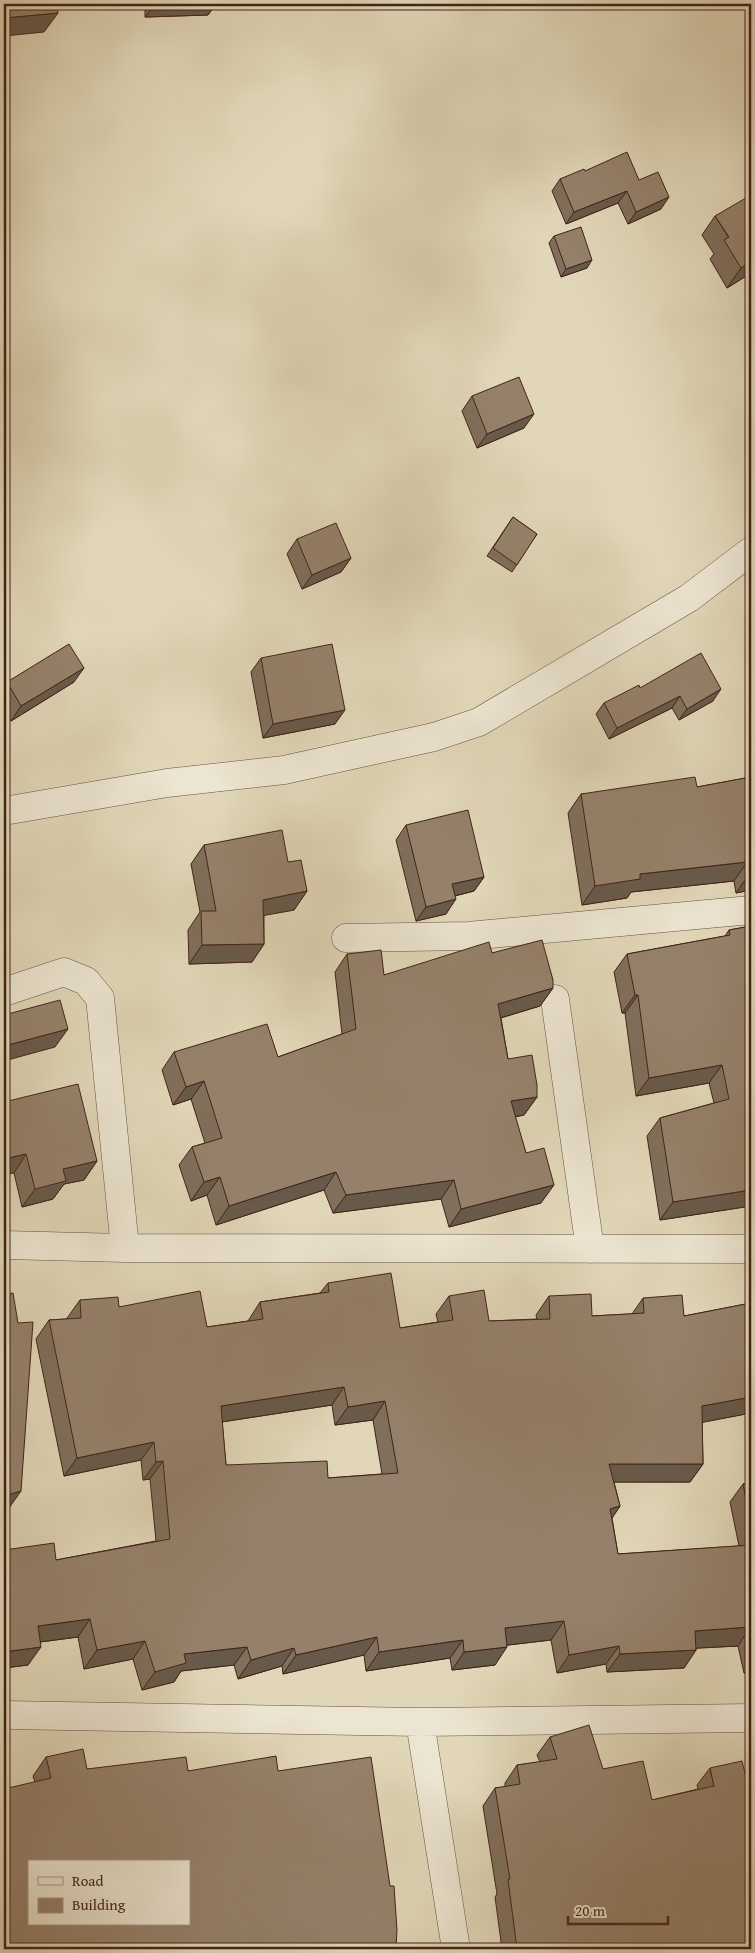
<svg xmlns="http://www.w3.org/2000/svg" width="755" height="1953" viewBox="0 0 755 1953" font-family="'Gentium Book Plus',serif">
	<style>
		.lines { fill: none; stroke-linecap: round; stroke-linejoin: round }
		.street-casing { stroke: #6a503f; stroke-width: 29 }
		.street { stroke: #ece5d1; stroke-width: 28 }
		.wall { fill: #806f5c; stroke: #432317; fill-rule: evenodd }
		.shaded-wall { fill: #685a4b; stroke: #432317 }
		.building { fill: #95816b; stroke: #432317; fill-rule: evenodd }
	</style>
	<rect width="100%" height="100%" fill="#e1d7b8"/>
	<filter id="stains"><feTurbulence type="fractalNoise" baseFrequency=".004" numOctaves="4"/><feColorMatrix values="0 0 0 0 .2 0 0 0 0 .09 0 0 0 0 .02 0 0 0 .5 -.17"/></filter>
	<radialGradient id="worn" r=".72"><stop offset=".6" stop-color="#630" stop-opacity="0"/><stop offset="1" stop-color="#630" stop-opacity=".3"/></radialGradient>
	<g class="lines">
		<defs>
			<path id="street" d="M4 811 167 783 284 770 434 737 479 722 689 598 751 551
				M346 938 468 936 751 910
				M4 992 64 972 86 981 100 998 125 1248
				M555 999 590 1249
				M4 1245 125 1248 751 1249
				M4 1715 420 1722 751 1718
				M420 1722 456 1949"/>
		</defs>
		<use href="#street" class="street-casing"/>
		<use href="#street" class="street"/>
	</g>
	<path class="wall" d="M145 4H216L208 15 145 17Z
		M585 171 639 180 661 209 628 224 618 203 566 224 552 191 560 179Z
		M715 216 751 273 727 288 710 259 714 254 702 235Z
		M554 236 587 268 561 277 549 243Z
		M472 396 524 428 477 448 462 411Z
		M513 517 537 534 512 572 487 556Z
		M297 539 351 558 341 572 302 589 287 554Z
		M261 658 335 724 263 738 251 672Z
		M7 682H74L11 721 4 709V686Z
		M640 688 713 701 679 720 672 708 609 739 596 714 604 703Z
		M751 777V890L736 893 734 881 631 892 627 898 582 905 568 813 581 794 697 787Z
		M406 825 484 877 474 891 455 896 446 914 416 921 396 840Z
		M204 845 288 862 307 891 294 910 264 915V944L252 962 189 964 188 930 200 912 191 864Z
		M751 926V1206L660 1220 647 1136 660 1118 714 1103 709 1083 636 1096 625 1013H622L614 972 627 954 725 936 729 930Z
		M492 953 553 988 540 1006 501 1018 508 1059 537 1097 524 1115 515 1117 541 1203 449 1227 441 1199 333 1213 324 1190 216 1225 207 1195 191 1201 179 1165 192 1147 205 1143 191 1099 173 1105 162 1070 174 1052 278 1057 342 1034 335 972 347 954 384 975Z
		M4 1102 97 1161 84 1180 64 1184 53 1199 22 1207 14 1173Z
		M328 1283 400 1328 438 1322 436 1314 449 1296 489 1321 537 1319 536 1315 549 1296 592 1316 632 1314 643 1298 684 1316 751 1303V1413L702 1422 703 1464 690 1482H614L620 1506 612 1518 618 1554 739 1546 730 1502 743 1484 751 1482V1671L744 1673 738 1646 696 1648V1650L684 1668 607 1672 606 1664 557 1673 551 1640 507 1645 495 1665 452 1670 450 1658 366 1671 364 1655 283 1674 282 1666 238 1679 234 1665 181 1671 174 1682 142 1690 133 1659 84 1669 78 1637 40 1642 28 1665 4 1668V1550L56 1560 156 1541 150 1479 143 1480 141 1460 64 1476 36 1339 49 1320 67 1319V1318L80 1300 119 1307 207 1327 248 1321 260 1302 320 1293ZM332 1405 335 1425 373 1420 382 1474 328 1478 226 1465 222 1422Z
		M550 1737 603 1769 652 1800 698 1789 697 1785 710 1768 751 1949H502L495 1897 497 1894 483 1806 495 1788 505 1787V1783L517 1765 540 1762 537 1755Z
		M46 1757 87 1769 188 1771H278L35 1782 33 1776Z"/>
	<path class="shaded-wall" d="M155 4H216L208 15 145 17Z
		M58 13 44 32 4 36V18Z
		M627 191 618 203 566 224 574 212Z
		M669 197 661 209 628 224 636 212Z
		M592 260 587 268 561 277 566 269Z
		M751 262V273L727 288 741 268Z
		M534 414 524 428 477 448 487 434Z
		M351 558 341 572 302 589 312 575Z
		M84 668 74 682 11 721 21 706Z
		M721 689 713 701 679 720 687 709Z
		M680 696 672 708 609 739 617 728Z
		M345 710 335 724 263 738 273 724Z
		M747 862 734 881 631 892 627 898 582 905 595 886 640 874Z
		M749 874H751V890L736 893Z
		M484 877 474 891 442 899 452 884Z
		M307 891 294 910 250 918 263 900Z
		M456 899 446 914 416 921 426 907Z
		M264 944 252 962 189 964 202 945Z
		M553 988 540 1006 486 1022 498 1004Z
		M635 995H638L625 1013H622Z
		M68 1029 55 1047 4 1061V1046Z
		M722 1065 709 1083 636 1096 649 1078Z
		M204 1081 191 1099 173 1105 186 1087Z
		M537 1097 524 1115 498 1120 511 1101Z
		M26 1154 14 1173 4 1175V1159Z
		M97 1161 84 1180 64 1184 53 1199 22 1207 35 1189 63 1169Z
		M336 1172 324 1190 216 1225 229 1206Z
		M220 1177 207 1195 191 1201 204 1182Z
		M454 1180 441 1199 333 1213 346 1195Z
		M554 1185 541 1203 449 1227 461 1209Z
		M751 1190V1206L660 1220 673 1202Z
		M344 1387 332 1405 208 1424 221 1406Z
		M751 1397V1413L689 1425 702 1406Z
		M385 1401 373 1420 335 1425 348 1407Z
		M154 1442 141 1460 64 1476 77 1458Z
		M163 1461 150 1479 143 1480 156 1462Z
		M609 1464H703L690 1482H597Z
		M21 1491 9 1508 4 1510V1496Z
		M620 1506 608 1524 610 1509Z
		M90 1619 78 1637 25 1644 38 1626Z
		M564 1621 551 1640 492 1647 505 1628Z
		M750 1627 738 1646 682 1649 695 1631Z
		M377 1637 364 1655 283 1674 296 1655Z
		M463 1640 450 1658 366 1671 379 1652Z
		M145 1641 133 1659 84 1669 97 1650Z
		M619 1646 606 1664 557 1673 569 1655Z
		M41 1647 28 1665 4 1668V1652Z
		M247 1647 234 1665 181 1671 174 1682 142 1690 155 1672 184 1654Z
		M507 1647 495 1665 452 1670 464 1652Z
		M294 1648 282 1666 238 1679 251 1660Z
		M696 1650 684 1668 607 1672 620 1654Z
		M751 1662V1671L744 1673Z"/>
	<path class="building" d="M4 4H57L58 13 4 18Z
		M627 152 639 180 658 172 669 197 636 212 627 191 574 212 560 179 584 169 585 171Z
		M751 195V262L741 268 724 240 729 237 715 216Z
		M581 227 592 260 566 269 554 236Z
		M519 377 534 414 487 434 472 396Z
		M513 517 537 534 517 565 493 548Z
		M336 523 351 558 312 575 297 539Z
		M69 644 84 668 21 706 7 682Z
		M332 644 345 710 273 724 261 658Z
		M701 653 721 689 687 709 680 696 617 728 604 703 639 685 640 688Z
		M695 777 697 787 751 777V874H749L747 862 640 874V879L595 886 581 794Z
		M468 810 484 877 452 884 456 899 426 907 406 825Z
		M282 830 288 862 301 860 307 891 263 900 264 944 202 945 201 911H216L204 845Z
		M751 926V1190L673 1202 660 1118 729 1099 722 1065 649 1078 638 995H635L627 954 730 935 729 930Z
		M542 940 553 980V988L498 1004 508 1059 532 1055 537 1085V1097L511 1101 526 1153 544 1148 554 1185 461 1209 454 1180 346 1195 336 1172 229 1206 220 1177 204 1182 192 1147 222 1138 204 1081 186 1087 174 1052 267 1024 278 1057 356 1029 347 954 381 950 384 975 489 942 492 953Z
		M60 1000 68 1029 4 1046V1015Z
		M78 1084 97 1161 63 1169 66 1181 35 1189 26 1154 4 1159V1102Z
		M391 1273 400 1328 453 1320 449 1296 484 1290 489 1321 550 1319 549 1296 591 1294 592 1316 644 1313 643 1298 682 1295 684 1316 751 1303V1397L702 1406 703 1464H609L620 1506 610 1509 618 1554 751 1545V1631L750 1627 695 1631 696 1650 620 1654 619 1646 569 1655 564 1621 505 1628 507 1647 464 1652 463 1640 379 1652 377 1637 296 1655 294 1648 251 1660 247 1647 184 1654 186 1663 155 1672 145 1641 97 1650 90 1619 38 1626 41 1647 4 1652V1550L54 1543 56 1560 170 1539 163 1461 156 1462 154 1442 77 1458 49 1320 81 1318 80 1300 118 1297 119 1307 200 1291 207 1327 263 1319 260 1302 329 1292 328 1283ZM344 1387 348 1407 385 1401 398 1473 328 1478 327 1461 226 1465 221 1406Z
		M13 1293 18 1323 33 1322 21 1491 4 1496V1295Z
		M751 1482V1526L743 1484Z
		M589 1725 603 1769 643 1761 652 1800 714 1786 710 1768 742 1761 750 1793H751V1949H517L508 1879H510L495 1788 520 1784 517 1765 557 1759 550 1737Z
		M83 1749 87 1769 186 1757 188 1771 276 1756 278 1771 371 1757 390 1886H394L397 1930 396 1949H4V1789L51 1778 46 1757ZM29 1862H189V1924H29Z"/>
	<rect width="755" height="1953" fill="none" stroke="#e1d7b8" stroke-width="20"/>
	<rect x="5" y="5" width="745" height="1943" fill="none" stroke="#432317" stroke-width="2.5"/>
	<rect x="10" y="10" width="735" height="1933" fill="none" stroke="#432317"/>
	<rect x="28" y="1860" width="162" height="65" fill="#ece5d1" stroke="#a89787"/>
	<rect x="38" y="1877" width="25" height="8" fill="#ece5d1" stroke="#a89787"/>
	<text x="72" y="1886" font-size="15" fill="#432317">Road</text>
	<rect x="38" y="1898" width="25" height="15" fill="#95816b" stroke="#a89787"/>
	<text x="72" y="1910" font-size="15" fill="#432317">Building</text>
	<path d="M568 1916v8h100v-8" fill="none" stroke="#432317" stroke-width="2.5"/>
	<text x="575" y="1916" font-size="15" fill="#432317" stroke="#ece5d1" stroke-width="4" paint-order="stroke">20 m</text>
	<rect width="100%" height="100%" filter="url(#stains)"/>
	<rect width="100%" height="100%" fill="url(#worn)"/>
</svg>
